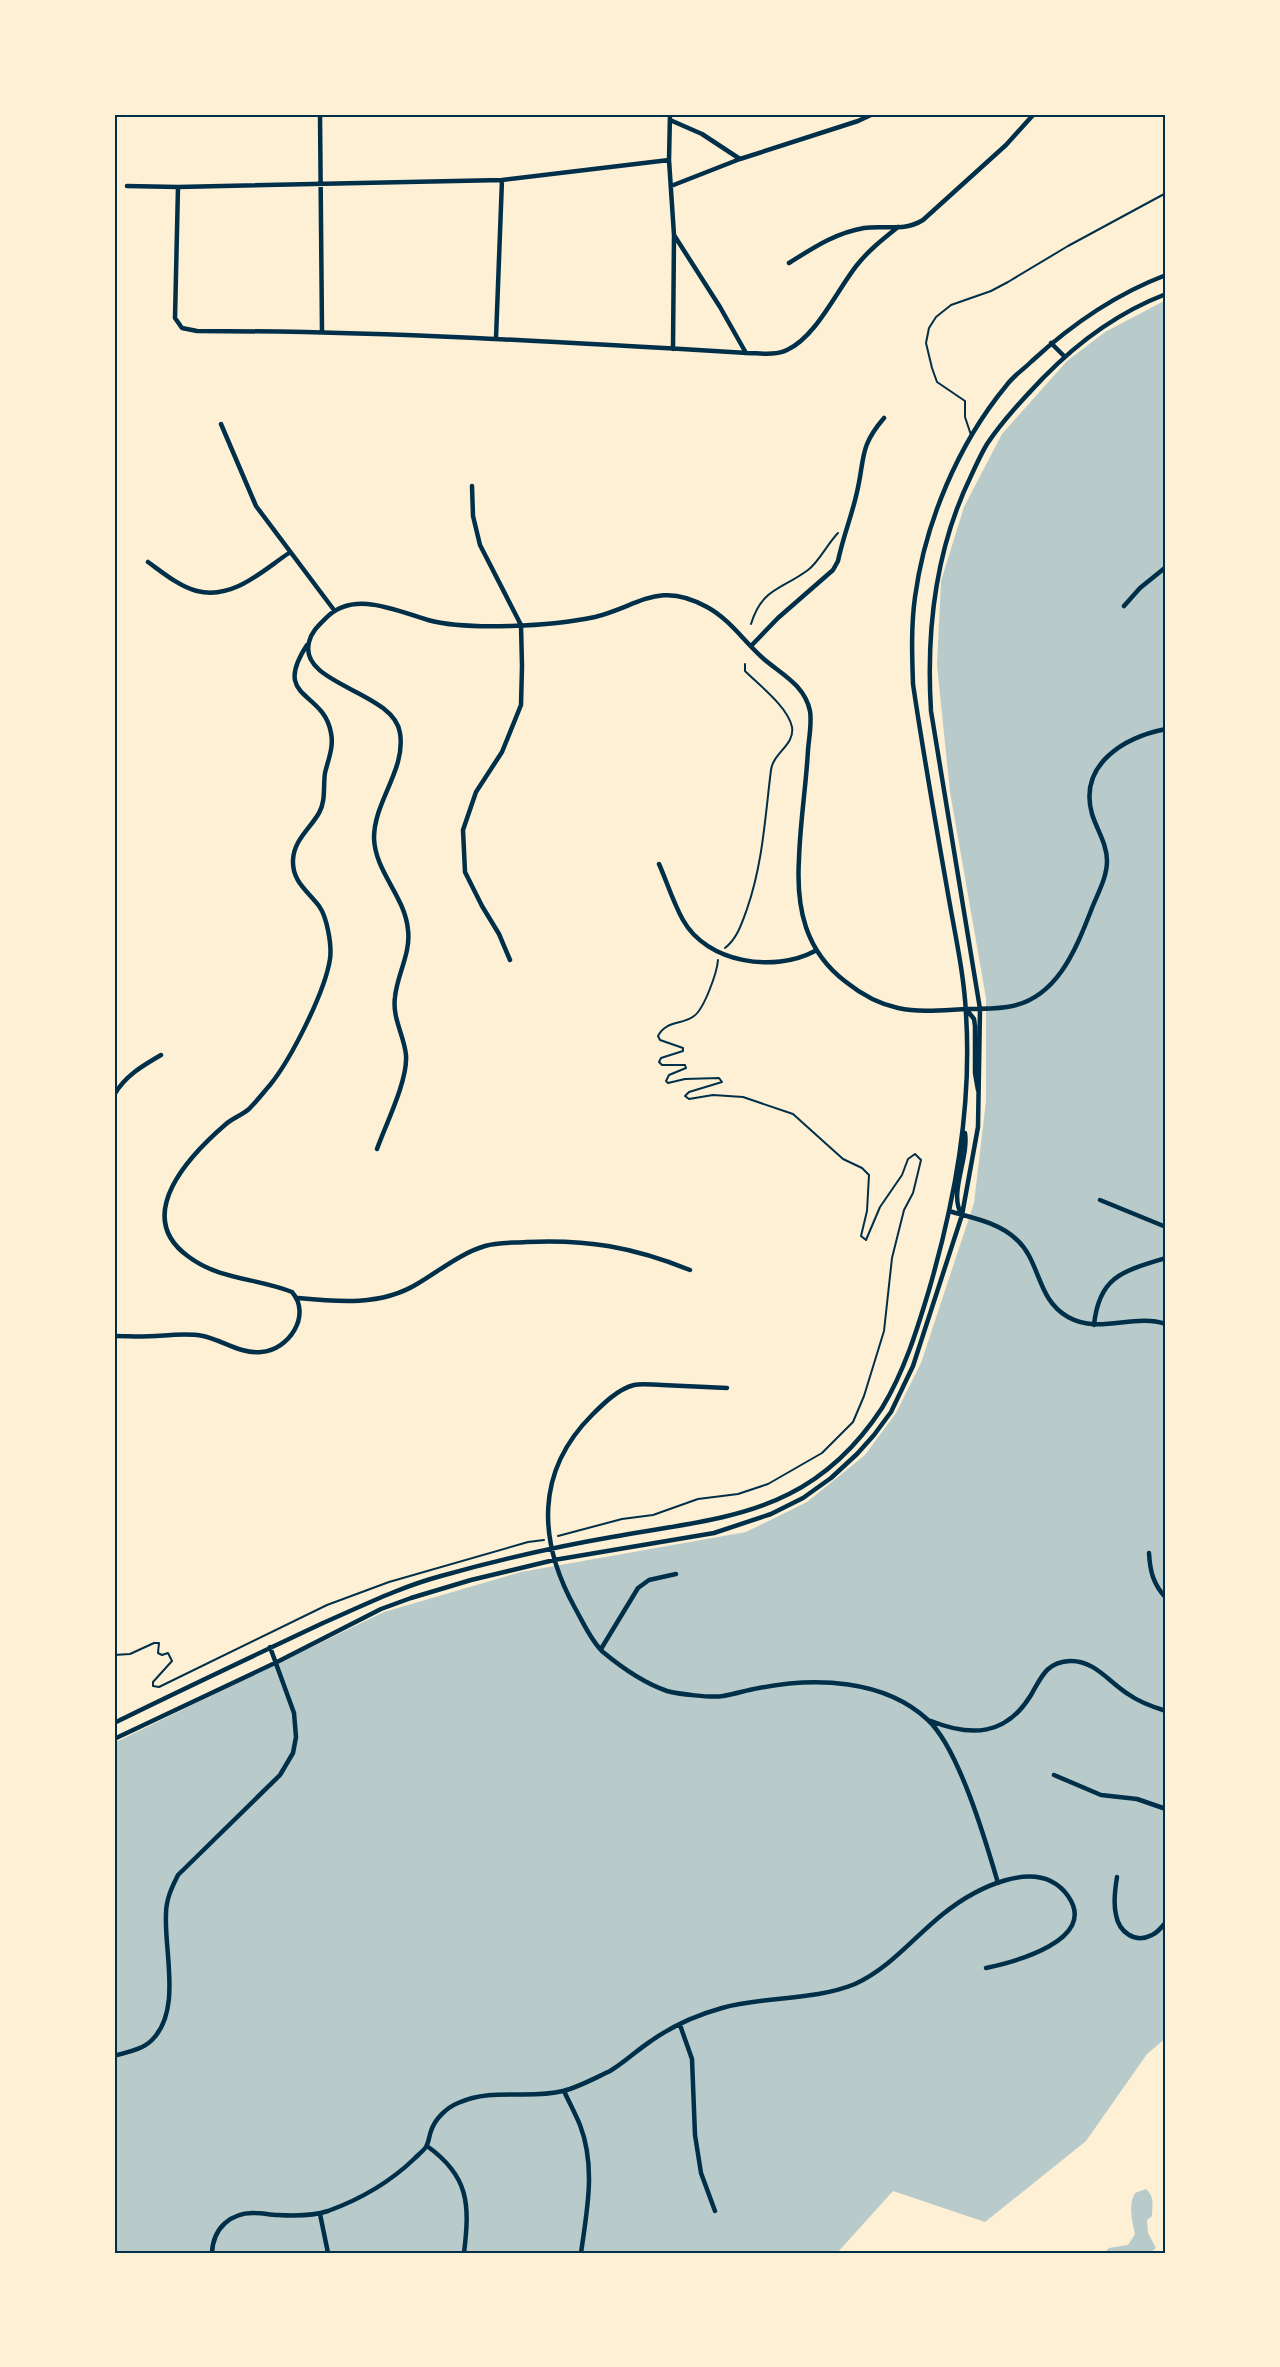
<svg xmlns="http://www.w3.org/2000/svg" width="1280" height="2367" viewBox="0 0 1280 2367" font-family="'Work Sans',sans-serif">
	<style>
		.green { fill: #b9caca }
		.lines { fill: none; stroke-linecap: round; stroke-linejoin: round }
		.path { stroke: #003049; stroke-width: 2 }
		.service { stroke: #003049; stroke-width: 2 }
		.minor { stroke: #003049; stroke-width: 4.5 }
		.neatline { fill: none; stroke: #003049; stroke-width: 2 }
	</style>
	<rect width="100%" height="100%" fill="#fdf0d5"/>
	<path class="green" d="M1166 300V2038L1147 2054 1086 2141 985 2222 893 2191 837 2253H114V1743L384 1612 521 1572 746 1532 807 1502 865 1455 896 1413 921 1363 974 1203 986 1101V998L950 792 937 665 941 581 964 507 1002 434 1067 361 1105 332Z
		M1146 2189C1155 2197 1152 2205 1152 2216L1147 2220 1148 2233 1156 2248 1150 2253H1104L1109 2248 1128 2245 1135 2234C1132 2221 1128 2205 1135 2193Z"/>
	<g class="lines">
		<path class="path" d="M751 624C762 588 781 590 808 570 818 563 828 543 838 533
			M725 948C737 939 742 923 747 909 763 863 765 817 771 770 773 753 795 745 792 727 788 707 759 685 745 671V664
			M558 1536 622 1519 653 1515 698 1499 738 1494 768 1484 822 1453 853 1422 864 1396 884 1331 892 1258 904 1210 913 1193 921 1160 915 1154 908 1159 902 1175 880 1207 866 1240 861 1236 867 1211 869 1175 862 1168 843 1159 793 1114 743 1097 713 1095 689 1099 685 1096 689 1092 722 1082 719 1078 685 1079 668 1083 666 1081 669 1075 686 1068 685 1065H662L659 1062 661 1058 683 1051V1048L660 1040 658 1036C666 1020 683 1025 694 1016 704 1009 717 973 718 960
			M114 1636V1639
			M114 1655 130 1654 154 1643H159L158 1653 162 1655 168 1653 172 1661 153 1682V1686L159 1687 327 1605 389 1582 528 1542 544 1540"/>
		<path class="service" d="M971 435 965 417V401L937 382 932 368 926 343 929 328 936 317 951 305 991 291 1008 282 1068 246 1166 193"/>
		<path class="minor" d="M320 114 322 331
			M670 114 669 160 674 235 673 349
			M670 120 702 134 740 159 858 121 873 114
			M127 186 178 187 502 180 669 160
			M671 186 740 159
			M178 187 175 318 182 328 197 331C381 331 563 342 746 353 759 353 775 356 787 350 816 337 837 290 857 265 869 250 883 239 898 227
			M674 235 720 307 746 353
			M789 263C813 248 835 233 864 228 885 225 904 232 923 220L1006 145 1034 114
			M496 338 502 180
			M1051 343 1064 356
			M221 424 256 506 334 610
			M472 486 473 516 480 545 521 625 522 666 521 705 502 752 476 792 463 830 465 872 482 906 499 934 510 960
			M148 562C162 572 180 587 197 591 233 600 262 571 289 553
			M1124 606 1140 588 1166 567
			M751 646 778 618 833 570 838 561C843 537 852 515 857 492 865 458 859 447 884 418
			M659 864C667 882 673 902 683 920 707 963 774 973 815 951
			M966 1009 974 1019 975 1026V1073L978 1090
			M114 1095C125 1076 142 1066 161 1055
			M377 1149C386 1124 408 1080 406 1055 404 1035 392 1018 395 997 397 975 411 953 408 930 405 896 375 872 374 838 374 801 406 770 400 733 394 691 298 685 309 642 311 632 319 625 326 618 353 590 395 610 428 620 468 631 553 626 595 617 639 606 659 580 707 607 731 620 745 643 765 660 783 675 805 686 810 711 812 723 809 738 808 750 806 787 800 823 799 859 796 908 805 951 846 982 861 994 879 1004 898 1008 921 1013 944 1010 967 1009 980 1009 994 1009 1007 1007 1057 1000 1076 949 1092 908 1098 893 1107 877 1107 861 1107 844 1097 830 1092 814 1078 764 1125 737 1166 729
			M1100 1200 1166 1227
			M949 1211C972 1218 998 1222 1016 1239 1041 1261 1036 1299 1068 1317 1100 1335 1133 1313 1166 1324
			M962 1215C948 1195 969 1158 965 1133
			M298 1298C338 1302 381 1306 417 1284 439 1271 461 1253 485 1246 498 1242 512 1243 526 1242 587 1239 633 1247 690 1270
			M1094 1325C1099 1276 1123 1271 1166 1258
			M114 1336C128 1336 142 1337 156 1336 172 1335 187 1333 203 1336 222 1340 240 1354 261 1352 289 1350 312 1315 292 1292 257 1278 220 1280 189 1257 131 1216 190 1155 226 1124 233 1118 242 1115 249 1109 256 1102 263 1093 270 1085 291 1059 325 992 330 959 332 945 327 917 319 906 308 891 292 882 293 860 294 840 309 830 319 813 326 801 323 786 325 773 328 760 334 747 331 733 324 690 271 700 307 645
			M727 1388C706 1387 684 1386 662 1385 653 1385 642 1383 634 1385 618 1389 603 1404 592 1415 535 1472 538 1541 575 1608 583 1622 591 1641 603 1652 621 1667 644 1683 667 1691 678 1694 711 1698 723 1696 735 1694 747 1690 759 1688 815 1677 884 1679 928 1720 959 1749 986 1842 998 1883
			M1149 1553C1150 1571 1153 1584 1166 1598
			M601 1649 638 1588 649 1580 676 1574
			M931 1721C971 1737 1006 1736 1031 1695 1041 1678 1046 1662 1070 1661 1094 1660 1109 1682 1128 1694 1139 1702 1153 1707 1166 1711
			M114 1723C183 1689 253 1656 323 1623 362 1606 400 1587 441 1576 498 1560 554 1547 612 1537 670 1526 736 1521 789 1494 827 1475 859 1443 882 1408 904 1372 917 1330 929 1290 955 1200 972 1108 966 1014 964 972 954 930 947 888 935 820 923 752 913 684 912 655 911 626 915 597 925 523 958 444 1006 386 1013 376 1024 369 1032 361 1072 324 1116 294 1166 275
			M114 1739 277 1662 381 1609 411 1598 471 1580 554 1560 714 1533 771 1514 803 1498 831 1478 857 1454 874 1435 891 1412 913 1366 962 1215 978 1127 980 1009 931 711C926 630 935 550 971 476 976 465 981 454 987 444 1003 420 1024 398 1043 378 1078 342 1119 312 1166 294
			M1054 1775 1101 1795 1137 1799 1166 1809
			M1117 1877C1115 1889 1113 1903 1116 1915 1119 1932 1135 1944 1152 1935 1157 1933 1162 1927 1166 1922
			M680 2025 692 2059 695 2135 701 2173 715 2211
			M114 2056C127 2052 142 2050 152 2040 182 2010 164 1952 166 1914 166 1899 172 1887 178 1875L280 1775 293 1753 296 1737 294 1713 270 1647
			M564 2091C569 2102 575 2113 580 2125 596 2167 587 2210 581 2253
			M427 2146C469 2176 470 2204 464 2253
			M320 2214 328 2253
			M212 2253C213 2228 231 2212 255 2213 263 2213 270 2215 278 2215 294 2216 313 2216 328 2211 361 2199 389 2183 414 2159 418 2155 423 2151 426 2147 429 2142 429 2136 431 2131 435 2119 446 2108 458 2103 494 2087 527 2100 563 2091 579 2087 595 2078 610 2071 624 2063 637 2050 651 2041 672 2026 697 2015 722 2008 765 1996 813 2001 855 1984 890 1968 913 1938 943 1914 973 1890 1038 1854 1068 1896 1099 1940 1014 1962 986 1968"/>
	</g>
	<rect width="1280" height="2367" fill="none" stroke="#fdf0d5" stroke-width="231"/>
	<rect x="116" y="116" width="1048" height="2136" class="neatline"/>
</svg>
